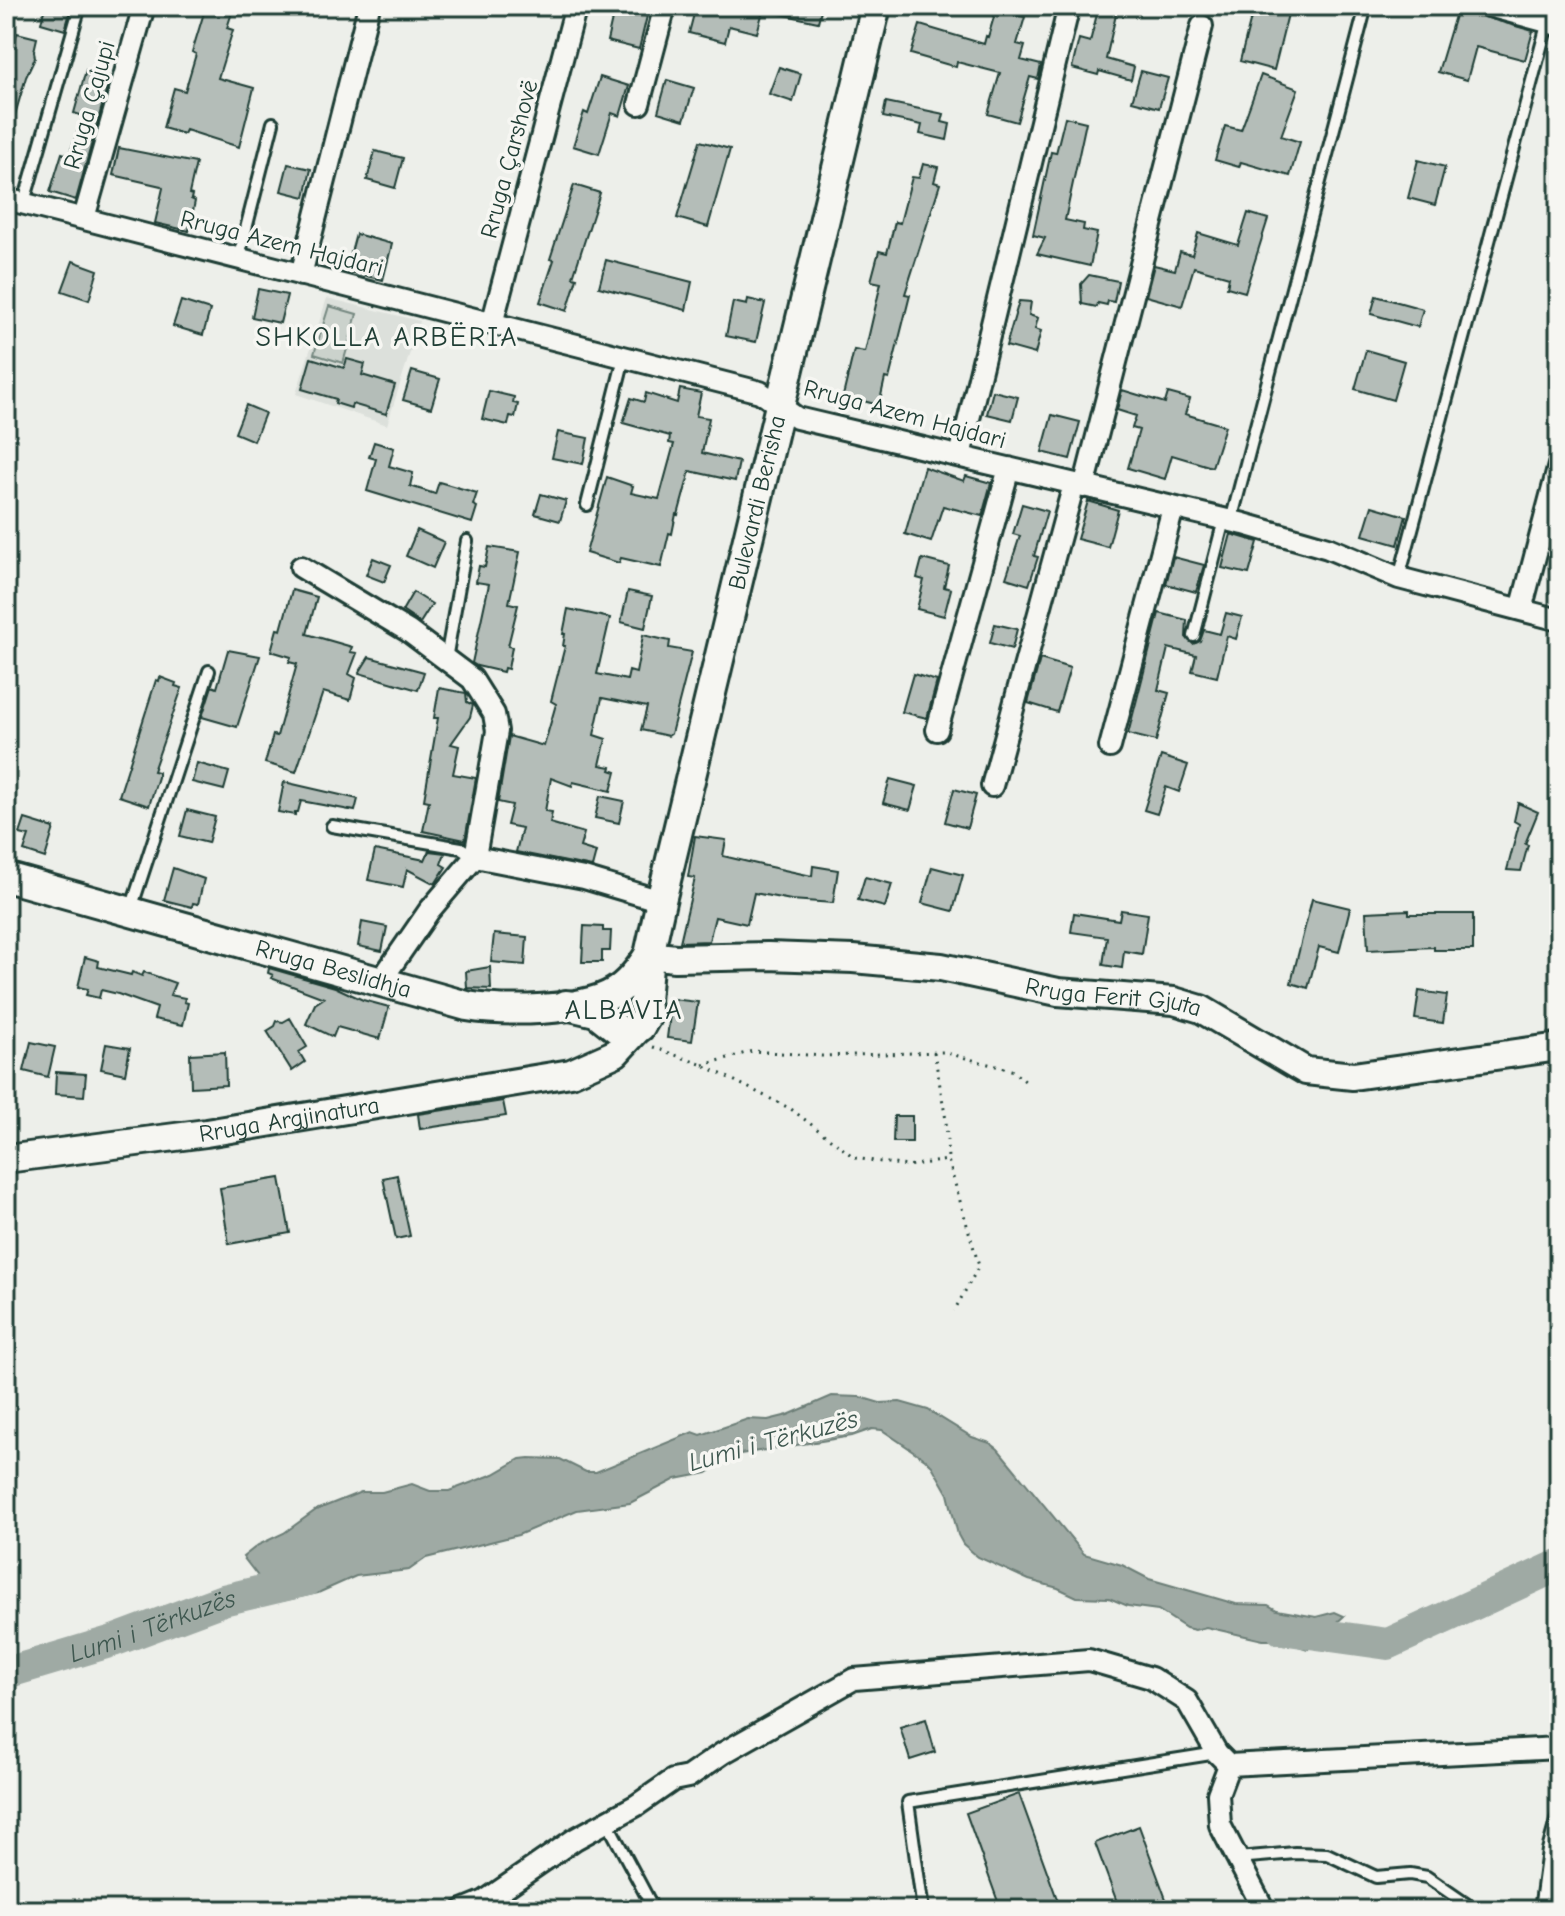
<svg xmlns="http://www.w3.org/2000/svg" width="1565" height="1916" viewBox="0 0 1565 1916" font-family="'Comic Neue',sans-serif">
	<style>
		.built { fill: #dce0db }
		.green { fill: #cbd2cc; stroke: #758880; stroke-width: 2 }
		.water { fill: #9faaa4; stroke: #6c7e77; stroke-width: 2 }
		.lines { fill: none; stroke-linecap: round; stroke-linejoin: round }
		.river { stroke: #9faaa4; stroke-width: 32 }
		.building { fill: #b4bdb8; stroke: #1f3d34; stroke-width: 2 }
		.service-casing { stroke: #1f3d34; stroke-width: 16 }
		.minor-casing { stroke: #1f3d34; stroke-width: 26 }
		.tertiary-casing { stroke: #1f3d34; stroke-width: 32 }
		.secondary-casing { stroke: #1f3d34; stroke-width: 34 }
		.path { stroke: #1f3d34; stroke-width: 3; stroke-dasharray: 2 6; stroke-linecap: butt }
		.service { stroke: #f6f6f2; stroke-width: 10 }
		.minor { stroke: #f6f6f2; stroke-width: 20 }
		.tertiary { stroke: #f6f6f2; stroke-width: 26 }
		.secondary { stroke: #f6f6f2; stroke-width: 28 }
		.labels { text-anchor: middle; stroke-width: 7; stroke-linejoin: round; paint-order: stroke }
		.street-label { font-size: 24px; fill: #1f3d34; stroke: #f6f6f2 }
		.water-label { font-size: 26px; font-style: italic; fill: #3f5850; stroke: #f6f6f2 }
		.quarter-label { font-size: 28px; letter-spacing: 2px; fill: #1f3d34; stroke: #f6f6f2 }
	</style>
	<rect width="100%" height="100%" fill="#edefea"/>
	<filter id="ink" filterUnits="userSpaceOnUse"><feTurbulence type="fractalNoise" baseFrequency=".0125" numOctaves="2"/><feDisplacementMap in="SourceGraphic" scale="16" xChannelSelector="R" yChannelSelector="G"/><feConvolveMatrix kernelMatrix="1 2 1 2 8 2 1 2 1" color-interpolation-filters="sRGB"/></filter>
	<g filter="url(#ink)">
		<path class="built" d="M327 298 420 321 387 425 296 394Z"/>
		<path class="green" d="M329 306 357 314 343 363 314 354Z"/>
		<path class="water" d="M832 1396 860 1397 880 1403 900 1402 928 1410 972 1437 990 1443 998 1449 1084 1554 1122 1565 1149 1579 1236 1604 1268 1605 1277 1610 1316 1617 1335 1612 1344 1616 1308 1649 1279 1640H1263L1206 1627 1195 1630 1186 1628 1158 1610 1128 1606 1109 1598 1077 1597 1058 1588 1029 1580 978 1557 963 1544 958 1535 948 1494 932 1466 925 1459 882 1430 872 1429 852 1436 734 1455 707 1473 676 1479 630 1503 577 1510 518 1535 426 1558 409 1570 356 1576 318 1593 278 1602 243 1557 258 1545 284 1533 316 1510 361 1492H382L412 1484 430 1491H449L494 1474 520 1459 529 1458 560 1459 586 1472H596L693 1432 701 1435 748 1419 768 1420 788 1415Z"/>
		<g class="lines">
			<g class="river">
				<path d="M1281 1629 1388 1644 1559 1565"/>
				<path id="s1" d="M6 1673 113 1641 223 1600 308 1580"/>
			</g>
		</g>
		<path class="building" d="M45 6 71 9 65 30 41 23Z
			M206 6H234L227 28 233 30 218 78 254 88 239 147 186 130 184 134 163 128 174 88 185 91 196 54 192 52Z
			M615 6H633L631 13 647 16 639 49 607 41Z
			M696 6H726L739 9 743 6 763 11 757 33 729 26 725 42 689 33Z
			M772 6H822L818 22 771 12Z
			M1099 6 1117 10 1106 59 1134 67 1131 80 1099 71 1098 75 1072 68 1079 39 1090 42Z
			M1254 6H1290L1274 70 1240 61Z
			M1457 9 1533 31 1525 60 1476 47 1467 80 1438 72Z
			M996 10 1025 17 1017 44 1025 46 1021 60 1041 65 1038 79 1030 77 1017 122 988 114 1000 73 957 62 956 67 911 54 920 25 984 44 986 36 988 37Z
			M17 33 37 38 34 51 35 58 26 77 10 132H6V73Z
			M779 67 801 74 793 102 769 94Z
			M86 70 110 77 76 200 50 192 62 153 69 155 83 116 74 113Z
			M1141 71 1168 78 1159 108 1132 101Z
			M1261 75 1298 89 1281 136 1300 142 1290 176 1241 162 1239 167 1215 160 1225 126 1241 130Z
			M600 77 629 86 620 116 612 113 599 154 573 146 584 112 588 114Z
			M667 80 694 88 684 120 658 112Z
			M886 102 944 114 942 122 950 124 947 140 920 134 922 125 883 117Z
			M1065 117 1086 122 1065 220 1084 224 1083 230 1097 233 1090 266 1037 254 1045 238 1033 235 1051 152 1056 153Z
			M700 141 730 149 708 227 677 218Z
			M119 148 196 163 189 194 192 195 191 199 195 201 189 231 155 223 163 188 161 186 113 175Z
			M375 151 403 158 395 188 367 180Z
			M1418 160 1445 167 1435 205 1408 198Z
			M288 164 311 169 305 197 281 191Z
			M923 164 938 167 934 182 940 184 905 294 910 295 889 379 885 378 879 405 843 396 854 350 865 352 881 283 871 281 879 251 887 253 895 222 900 223 912 177 919 178Z
			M574 185 600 193 573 277 577 278 567 311 540 302 554 260 550 259Z
			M1248 213 1268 219 1245 292 1227 287 1229 277 1194 267 1182 306 1146 296 1154 265 1175 270 1180 252 1192 255 1198 233 1238 245Z
			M356 234 392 244 383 280 346 271Z
			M606 260 692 282 686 310 599 287Z
			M73 261 98 270 89 300 62 291Z
			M1089 275 1118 281 1114 302 1108 301 1107 305 1098 303 1097 307 1082 304 1081 284Z
			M258 289 287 295 280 323 252 317Z
			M1376 296 1423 309 1418 327 1371 314Z
			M748 299 765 303 756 342 726 336 733 302 747 305Z
			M181 301 210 310 203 335 173 326Z
			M1019 301 1031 302 1029 315 1038 318 1035 329 1041 331 1035 354 1006 346Z
			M1366 350 1404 361 1393 400 1355 389Z
			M311 358 344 368 347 359 365 364 362 375 395 385 386 414 352 404 351 408 335 403 336 399 302 389Z
			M412 371 440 379 431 408 403 400Z
			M680 389 701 393 696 416 709 418 702 453 739 462 735 481 690 471 678 515 676 514 672 534 669 533 661 567 621 558 619 563 586 553 607 477 633 486 631 493 659 499 674 444 669 443 670 436 623 423 631 398 644 402 646 393 677 403Z
			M1122 390 1165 403 1168 393 1190 399 1185 414 1225 426 1212 467 1172 455 1165 479 1128 468 1139 430 1132 428 1136 416 1117 410Z
			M489 391 514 397 513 403 518 404 515 417 510 416 508 425 482 419Z
			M993 391 1018 397 1012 420 987 414Z
			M246 405 265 413 254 441 235 433Z
			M1052 415 1080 422 1070 459 1042 452Z
			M558 432 588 438 583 464 552 458Z
			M374 442 394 448 389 466 413 473 410 486 435 494 439 482 477 493 473 505 477 507 472 523 367 491 376 459 369 457Z
			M924 467 964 481 966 476 991 483 982 516 943 506 931 542 905 534Z
			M541 494 566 501 560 521 535 514Z
			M1088 501 1118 510 1108 547 1077 539Z
			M1022 504 1047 511 1034 556 1038 557 1029 585 1006 578 1020 536 1013 534Z
			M1372 506 1406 516 1398 545 1363 535Z
			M417 530 444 542 433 568 406 556Z
			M1231 534 1258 542 1249 574 1222 568Z
			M489 547 520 552 509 603 518 605 508 646 512 647 508 669 504 668 503 672 477 666 472 663 489 584 476 582 479 566 485 567Z
			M1173 557 1204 565 1196 592 1166 584Z
			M373 558 391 565 384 582 366 575Z
			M922 559 949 566 944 587 951 589 944 616 917 609 924 580 917 578Z
			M292 590 317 597 307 634 352 647 350 652 357 653 349 674 356 678 350 700 323 692 296 772 265 763 273 735 277 736 297 664 289 662 291 657 271 651 277 629 281 630Z
			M628 591 652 596 645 628 621 622Z
			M413 592 432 604 420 623 402 611Z
			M568 609 610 618 597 674 627 680 629 671 636 673 643 635 670 641 669 648 692 652 671 734 668 736 641 730 647 707 602 698 594 735 606 739 600 765 611 767 610 770 616 772 611 791 573 782 572 786 551 778 545 811 552 812 550 823 584 833 580 847 596 852 592 867 516 852 522 828 507 825 512 805 498 802 509 736 544 746 556 704 551 701 565 646H563L565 634H563Z
			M1159 613 1187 620 1186 637 1193 644 1200 641 1204 630 1220 634 1226 613 1242 617 1236 639 1227 636 1217 677 1192 671 1196 655 1168 648 1158 690 1169 693 1156 741 1128 734Z
			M995 624 1017 629 1012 649 990 643Z
			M228 650 260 656 237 727 202 717 212 686 217 688Z
			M369 657 424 672 418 690 359 673Z
			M1040 659 1070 668 1057 712 1028 703Z
			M913 674 937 681 927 718 902 712Z
			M160 677 176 683 175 686 182 688 153 771 158 772V777L149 806 119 796 156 680 159 681Z
			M439 688 466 693 467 702 473 705 470 717 451 744 459 746 453 774 476 778 465 840 423 831 429 801 424 800 438 718H434Z
			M1161 756 1188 765 1179 792 1166 787 1157 814 1144 810Z
			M197 763 229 772 224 790 192 782Z
			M890 779 917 786 910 810 883 803Z
			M284 782 358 799 355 811 301 801 298 812H295V815L278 812Z
			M954 789 976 795 967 828 945 822Z
			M600 796 624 801 619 823 595 818Z
			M1518 803 1538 812 1525 844 1528 845 1521 871 1507 870 1519 824 1514 821Z
			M187 810 215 817 208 843 180 836Z
			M25 819 54 828 45 858 24 851 29 836 20 834Z
			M695 836 726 840 723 856 761 865 812 876 813 866 838 870 833 903 791 900 754 893 747 924 715 917 709 941 680 942 695 878 688 877Z
			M375 850 425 860 429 851 445 853 441 864 446 867 435 884 407 869 403 887 368 880Z
			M932 867 963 875 953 911 922 903Z
			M173 868 204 879 198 904 193 903 192 907 164 900Z
			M865 877 892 884 885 907 858 900Z
			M1312 899 1350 908 1339 952 1319 947 1308 988 1291 983Z
			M1121 910 1148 914 1142 954 1124 951 1122 968 1103 965 1107 937 1071 932 1074 913 1119 920Z
			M1409 910V914H1473V950H1434V947L1368 950 1366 912Z
			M362 922 387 927 382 951 358 946Z
			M584 926 603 927V931H611L610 951H602V962H582Z
			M494 934 527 937 525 965 491 962Z
			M85 957 99 961 98 967 131 975 132 972 142 976 144 972 175 983 170 995 185 998 184 1002 188 1003 183 1025 154 1019 157 1008 118 994 101 990 99 998 86 995 88 989 78 987Z
			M490 967 491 989 467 988 466 971Z
			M269 968 335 987 363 1000 389 1007 380 1039 337 1027 333 1037 306 1024 315 1004 324 998 271 978 273 975 268 973Z
			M1419 991 1447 995 1443 1023 1415 1019Z
			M672 999 698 1002 692 1041 667 1038Z
			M290 1018 307 1047 299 1052 305 1062 292 1071 267 1031 275 1026 277 1021 283 1022Z
			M31 1042 55 1047 48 1077 24 1071Z
			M106 1044 130 1048 125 1074 101 1069Z
			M225 1052 226 1085 191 1087 190 1054Z
			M56 1072 86 1074 84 1096 55 1094Z
			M503 1101 506 1116 420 1129 418 1114Z
			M894 1116H912V1142H893Z
			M397 1175 410 1236 396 1239 383 1178Z
			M280 1178 290 1233 229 1244 220 1188Z
			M926 1719 935 1752 910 1760 900 1727Z
			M1019 1794 1061 1910H1001L966 1813Z
			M1139 1826 1170 1910H1120L1095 1843Z"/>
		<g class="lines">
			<defs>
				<path id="service" d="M24 202 80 6
					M238 260 273 123
					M587 505 624 358
					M1231 521 1366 6
					M1399 578 1548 21
					M1194 636 1224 520
					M446 659 467 541
					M332 826 461 848 475 857
					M131 909 209 671
					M606 1820 654 1910
					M1237 1858 1295 1853 1327 1854 1376 1877 1410 1874 1427 1877 1475 1910
					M923 1910 908 1802 1217 1753
					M1540 1910 1548 1850 1559 1810"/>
				<path id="minor" d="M1489 6 1559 25
					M639 104 665 6
					M6 199 760 392 797 418 1244 524 1328 548 1399 578 1559 620
					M84 218 144 6
					M301 275 369 6
					M492 324 576 6
					M960 456 1069 6
					M1084 487 1202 26
					M301 567 408 631 472 679 494 714 497 731 475 857
					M1521 610 1559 465
					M937 730 1009 468
					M1110 747 1173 508
					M992 786 1074 484
					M380 982 429 911 475 857 584 878 661 901
					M463 1910 485 1901 575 1839 637 1805 673 1780 688 1777 723 1753 854 1679 1089 1660 1151 1678 1187 1701 1217 1753 1229 1765
					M1264 1910 1220 1825 1218 1794 1229 1765 1559 1748"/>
				<g id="tertiary">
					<path id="s2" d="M649 955 675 958 768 956 853 959 941 967 1058 992 1174 1001 1201 1009 1306 1071 1353 1076 1559 1047"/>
					<path id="s3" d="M6 1159 206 1133 571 1073 616 1053 640 1027"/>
				</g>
				<g id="secondary">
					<path id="s4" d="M6 877 467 1006C503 1012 583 1012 615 992 630 983 640 969 649 955"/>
					<path id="s5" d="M566 1005 596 1012 620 1031 628 1032 640 1027 647 1015 645 1001 649 955 661 901 876 6"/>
				</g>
			</defs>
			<use href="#service" class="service-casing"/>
			<use href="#minor" class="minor-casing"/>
			<use href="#tertiary" class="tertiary-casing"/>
			<use href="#secondary" class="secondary-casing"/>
			<path class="path" d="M653 1047 703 1065 791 1109 855 1158 907 1166 948 1160 979 1266 954 1311
				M934 1052 946 1120 948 1159
				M703 1065 753 1051 822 1056 943 1052 1011 1070 1025 1081"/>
			<use href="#service" class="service"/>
			<use href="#minor" class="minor"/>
			<use href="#tertiary" class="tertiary"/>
			<use href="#secondary" class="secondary"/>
		</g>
	</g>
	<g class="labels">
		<g class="street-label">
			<text transform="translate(89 105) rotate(-74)" y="8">Rruga Çajupi</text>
			<text transform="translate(509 159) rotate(-75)" y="8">Rruga Çarshovë</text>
			<text transform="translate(282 243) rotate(14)" y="8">Rruga Azem Hajdari</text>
			<text transform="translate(905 414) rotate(15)" y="8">Rruga Azem Hajdari</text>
			<text dy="8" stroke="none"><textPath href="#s5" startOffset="622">Bulevardi Berisha</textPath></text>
			<text dy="8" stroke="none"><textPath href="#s4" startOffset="340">Rruga Beslidhja</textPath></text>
			<text dy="8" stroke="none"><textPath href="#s2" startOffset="468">Rruga Ferit Gjuta</textPath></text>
			<text dy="8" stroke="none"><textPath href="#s3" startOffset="286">Rruga Argjinatura</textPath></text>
		</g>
		<g class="water-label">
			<text transform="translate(773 1440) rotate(-15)" y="9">Lumi i Tërkuzës</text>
			<text dy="9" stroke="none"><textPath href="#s1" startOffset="154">Lumi i Tërkuzës</textPath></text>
		</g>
		<g class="quarter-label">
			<text x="387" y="346">SHKOLLA ARBËRIA</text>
			<text x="624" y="1019">ALBAVIA</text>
		</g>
	</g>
	<rect width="1565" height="1916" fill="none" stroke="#f6f6f2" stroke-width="32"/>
	<rect x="16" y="16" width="1533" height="1884" fill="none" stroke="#1f3d34" stroke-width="3" filter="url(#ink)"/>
</svg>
